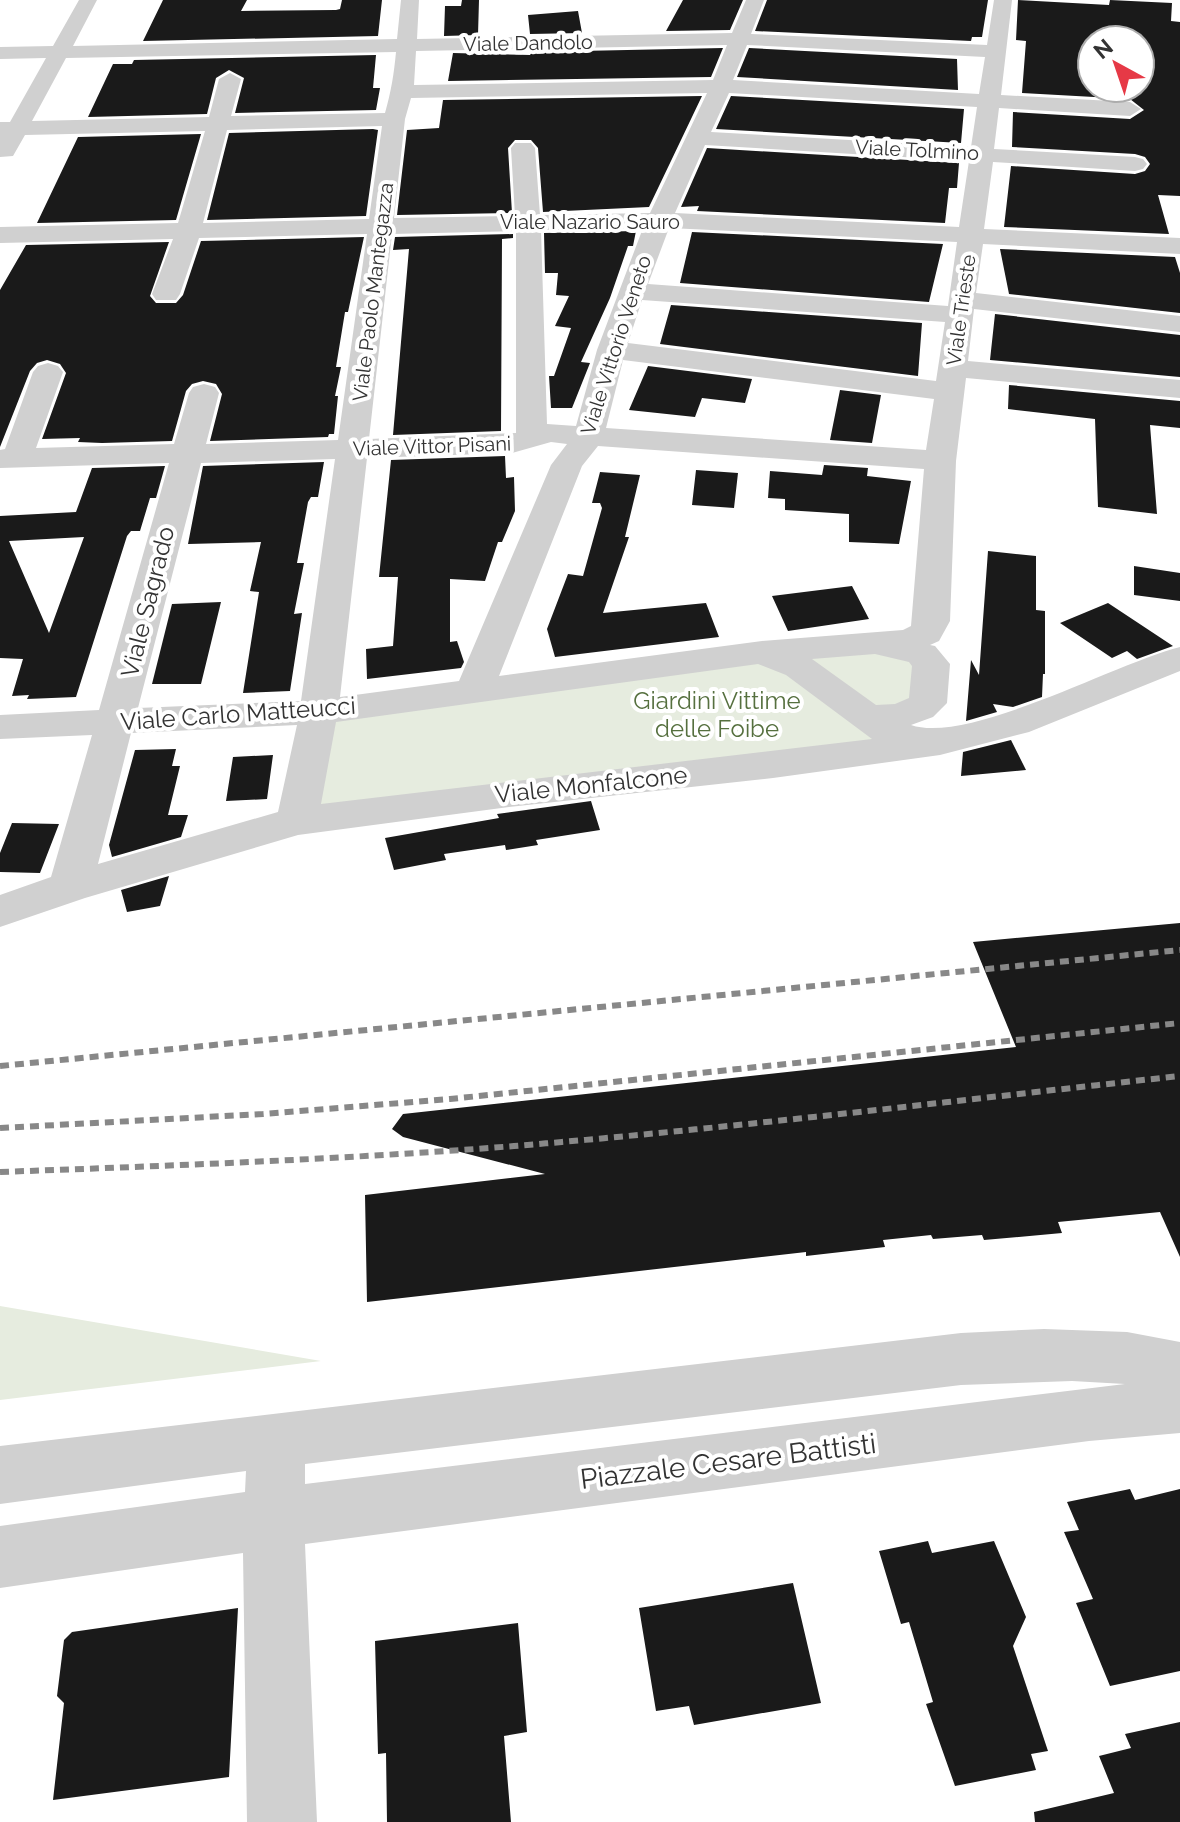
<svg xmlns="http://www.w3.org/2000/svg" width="1180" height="1822" viewBox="0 0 1180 1822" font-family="Raleway,sans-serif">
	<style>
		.green { fill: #e6ecdf }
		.building { fill: #1a1a1a; fill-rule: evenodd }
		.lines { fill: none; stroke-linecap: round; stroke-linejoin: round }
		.minor { fill: #d0d0d0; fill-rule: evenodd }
		.rail { stroke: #888; stroke-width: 6; stroke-dasharray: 9 6; stroke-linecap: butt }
		.labels { text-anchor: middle; stroke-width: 8; stroke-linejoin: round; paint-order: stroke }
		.far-street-label { font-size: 20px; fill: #333; stroke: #fff }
		.street-label { font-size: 24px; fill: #333; stroke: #fff }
		.park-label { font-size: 24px; fill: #56703f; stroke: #fff }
		.near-street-label { font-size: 28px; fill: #333; stroke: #fff }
	</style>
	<rect width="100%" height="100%" fill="#fff"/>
	<path class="green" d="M862 648 917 658 918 703 881 713 810 659Z
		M759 659 792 671 884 743 310 814 328 717Z
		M0 1306 321 1361 0 1400Z"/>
	<path class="building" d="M163 0H247L241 11 336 10 340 9 342 0H382L378 36 143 41Z
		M462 0H479L478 35 444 36 445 6H461Z
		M683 0H743L730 30 666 31Z
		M767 0H988L982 37H972L971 41 755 31Z
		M1018 0 1109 5 1110 0 1172 3 1171 21 1180 22V196L1158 195 1169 234 1004 227 1011 166 1135 174 1145 171 1150 164 1145 157 1135 154 1012 147 1013 112 1130 119 1144 110 1130 99 1022 93 1026 41 1016 40ZM1092 40H1140V88H1092Z
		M578 11 582 33 530 34 528 15Z
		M723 48 711 77 448 81 453 53 530 55 532 52Z
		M749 48 957 59 958 90 737 77Z
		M376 55 373 88H380L376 110 235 113 244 78 229 70 216 78 207 114 88 117 113 64H132L134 60Z
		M702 96 649 207 543 212 538 148 531 140H515L508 148 512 213 397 215 407 130 439 128 443 100Z
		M731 96 964 109 961 143 716 129Z
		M373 129 378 130 366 216 207 220 229 133Z
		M201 134 176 220 37 223 78 137Z
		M707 148 959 163 957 188H949L945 223 697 211 699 206 681 207Z
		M636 231 633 246H628L610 298 581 362 590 363 572 408H551L549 376H554L571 328 555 326 569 296 556 295 558 273H545L544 233Z
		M692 232 943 244 929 302 680 283Z
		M513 234V238L502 239 501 431 393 435 409 249 393 250 395 237Z
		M364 237 348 312H345L336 367H341L335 396H338L334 434H329L328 437 210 441 222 394 216 384 203 381 192 384 186 391 172 441 102 443 78 442 80 438 42 439 66 373 60 364 47 360 37 363 30 371 0 447V290L26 245 169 242 150 296 156 303H176L183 295 201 241Z
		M1000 249 1175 257 1180 273V313L1009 294Z
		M671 305 922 323 918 376 660 344Z
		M995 314 1180 335V377L990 360Z
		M648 366 752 379 745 403 702 398 695 417 629 410Z
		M1009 385 1180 401V428L1150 425 1157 514 1098 507 1095 419 1008 409Z
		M840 390 881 395 872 443 830 440Z
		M505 456 506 478 514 477 515 511 502 542H498L485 581 450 579V642L457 641 464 662 461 668 367 679 366 649 393 646 398 577H379L391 460Z
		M324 462 318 497H311L308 502 297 563H304L294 614 302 613 290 691 243 693 259 592 250 591 261 542 188 544 203 466Z
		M824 465 868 468 867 476 911 481 899 544 849 542V514L785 510V499L768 498 770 471 822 475Z
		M165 466 156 498H150L140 531H131L127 536 76 697 27 699 29 695 12 696 23 659 0 658V516L76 512 92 468ZM84 537 49 633 9 541Z
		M696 470 738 473 734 508 692 505Z
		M600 472 640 475 625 537H629L603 613 706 603 719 637 555 657 547 629 568 574 583 576 602 508 600 503H592Z
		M988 551 1036 556V610L1045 611V674H1043L1042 697 1013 707 993 704 997 712 966 721 971 660 979 675Z
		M1134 566 1180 573V601L1134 595Z
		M852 586 869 619 788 631 772 596Z
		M221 602 201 684H152L172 604Z
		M1108 603 1173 646 1137 659 1127 651 1112 658 1060 623Z
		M1011 740 1026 770 961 776 963 752Z
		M176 749 172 766H180L168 815H188L181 837 112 857 109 845 135 750Z
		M273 755 267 799 226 801 233 757Z
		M591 801 600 830 536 840 538 845 506 850 505 845 444 854 446 860 394 870 385 838 499 818 497 814Z
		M12 823 59 824 40 873 0 872V853Z
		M169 876 160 906 127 912 121 890Z
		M1180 923V1257L1160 1212 1058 1222 1062 1233 984 1240 982 1235 933 1239 931 1235 883 1240 885 1247 806 1256V1252L367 1302 365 1195 545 1174 403 1137 392 1129 403 1114 1016 1047 973 942Z
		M1130 1489 1135 1500 1180 1489V1671L1110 1686 1076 1603 1093 1599 1064 1532 1079 1530 1067 1502Z
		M928 1541 932 1553 994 1541 1026 1617 1013 1646 1048 1751 1031 1754 1036 1770 955 1786 926 1704 933 1702 909 1622 901 1624 879 1551Z
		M793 1583 821 1703 694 1725 689 1706 656 1711 639 1608Z
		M238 1608 229 1777 53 1800 64 1703 57 1696 64 1640 72 1632Z
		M518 1623 527 1732 504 1736 511 1822H387L386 1753 378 1754 375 1641Z
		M1180 1722V1822H1035L1034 1812 1114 1793 1099 1756 1131 1748 1125 1734Z"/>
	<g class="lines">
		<path class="minor" d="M79 0H97L73 46 397 39 401 0H419L417 39 732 33 746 0H764L751 34 987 45 994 0H1012L1001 95 1130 102 1141 109 1130 116 999 108 994 149 1135 157 1143 159 1147 164 1143 169 1135 171 993 162 984 229 1180 238V254L983 244 976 293 1180 316V332L974 309 968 361 1180 380V398L966 378 956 461 950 621 939 641 930 645 935 646 950 664 947 703 933 717 911 725C968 745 1116 663 1180 647V671L1029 732 940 755 773 778 509 807 298 835 85 898 0 927V895L51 877 92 735 0 739V715L99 710 169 463 0 468V450L5 449 33 372 38 366 48 363 58 366 63 372 36 448 174 444 189 393 193 387 204 384 215 387 219 393 206 444 338 440 367 234 199 238 180 294 176 300H156L152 294 173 239 0 243V227L178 223 205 131 25 135 13 156 0 157V122H10L46 58 0 59V47L53 46ZM727 45 713 80 414 85 416 51ZM747 45 985 57 979 94 733 80ZM396 52C394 74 391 92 385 113L231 116 241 79 230 73 219 79 209 117 32 121 66 58ZM707 93 650 213 540 215 535 148 531 143H515L511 148 515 216 394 218 405 119 411 98ZM729 93 977 107 971 147 711 132ZM382 126 369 219 203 223 227 130ZM705 145 969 161 959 227 675 213ZM643 228 597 350 576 426 547 424 541 230ZM669 228 957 242 948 306 648 284ZM516 231V433L369 439 392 234ZM642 300 945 322 936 381 628 343ZM623 360 934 399 926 450 606 428ZM551 442 567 444 551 465 459 681 340 697 367 458 512 453ZM598 446 924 469 911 626 903 630 762 641 499 676 582 466ZM335 459 301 701 138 708 201 463ZM875 654 909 662 912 666 909 698 895 704 876 705 812 659ZM758 664 786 675 872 739 321 804 336 722ZM297 725 278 812 98 864 131 733Z
			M1044 1329 1127 1332 1180 1342V1433L1089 1441 305 1544 317 1822H247L243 1553 0 1588V1526L245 1492 246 1471 0 1504V1446L961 1333ZM1072 1381 1125 1384 305 1484V1464L961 1385Z"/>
		<path class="rail" d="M0 1066 1180 950
			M0 1128 263 1114 450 1099 1180 1023
			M0 1172C163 1166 326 1160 489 1148 720 1130 950 1101 1180 1076"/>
	</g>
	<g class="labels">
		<g class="far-street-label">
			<text transform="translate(528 43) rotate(-1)" y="7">Viale Dandolo</text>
			<text transform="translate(917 150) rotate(3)" y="7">Viale Tolmino</text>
			<text x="590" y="229">Viale Nazario Sauro</text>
			<text transform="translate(373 292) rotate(-83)" y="7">Viale Paolo Mantegazza</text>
			<text transform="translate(961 310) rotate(-82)" y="7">Viale Trieste</text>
			<text transform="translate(616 345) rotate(-72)" y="7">Viale Vittorio Veneto</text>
			<text transform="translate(432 446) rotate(-2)" y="7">Viale Vittor Pisani</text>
		</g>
		<g class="street-label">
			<text transform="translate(148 602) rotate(-76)" y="8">Viale Sagrado</text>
			<text transform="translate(238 714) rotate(-4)" y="8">Viale Carlo Matteucci</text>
			<text transform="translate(591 785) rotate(-6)" y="8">Viale Monfalcone</text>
		</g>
		<g class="park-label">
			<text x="717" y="709">Giardini Vittime<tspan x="717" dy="28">delle Foibe</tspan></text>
		</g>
		<g class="near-street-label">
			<text transform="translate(728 1461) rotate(-7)" y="10">Piazzale Cesare Battisti</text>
		</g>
	</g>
	<g transform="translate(1116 64) rotate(320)"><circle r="38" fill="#ffffff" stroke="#adadad" stroke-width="2"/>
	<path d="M0-6L14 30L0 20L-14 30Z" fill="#e63946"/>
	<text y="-12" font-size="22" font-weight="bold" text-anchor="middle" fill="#333333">N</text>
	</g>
</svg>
